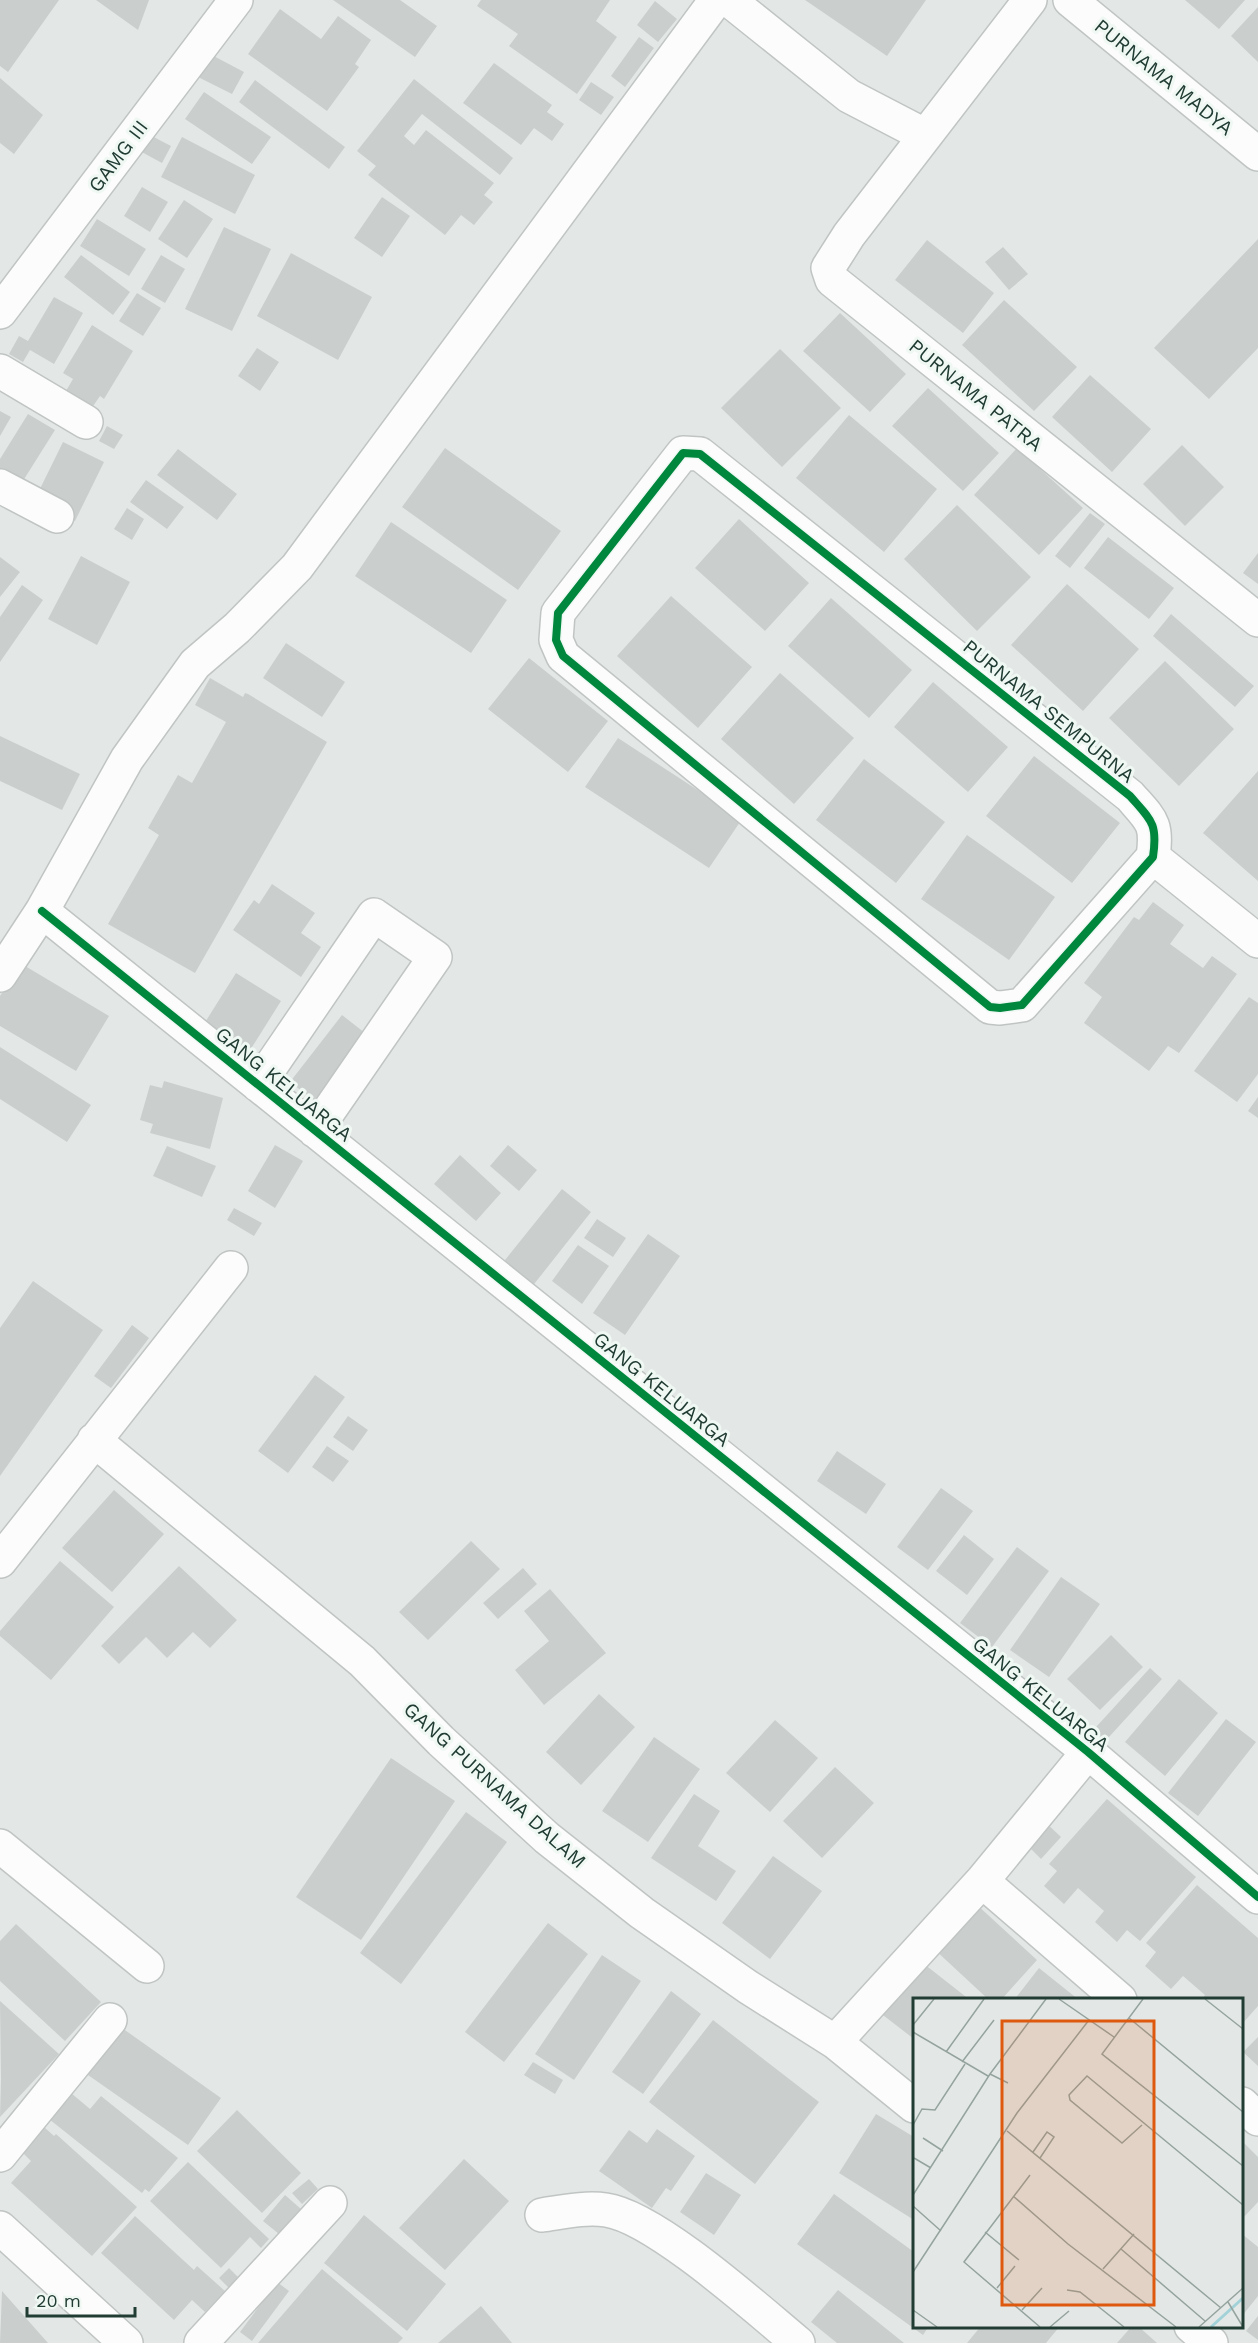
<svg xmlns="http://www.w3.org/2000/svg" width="1258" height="2343" viewBox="0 0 1258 2343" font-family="'Work Sans',sans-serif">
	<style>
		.building { fill: #cacfcd }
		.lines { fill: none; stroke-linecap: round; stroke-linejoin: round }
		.minor-casing { stroke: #c0c5c3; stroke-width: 36 }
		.minor { stroke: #fbfcfb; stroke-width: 33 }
		.cycleway-casing { stroke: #f0f8f4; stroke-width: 11 }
		.cycleway { stroke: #00873e; stroke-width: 8 }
		.labels { text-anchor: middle; stroke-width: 6; stroke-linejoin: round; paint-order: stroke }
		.street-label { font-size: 20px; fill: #203c33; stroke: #f0f8f4 }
		.inset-river { fill: none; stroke: #a2d2d8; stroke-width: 3 }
		.inset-road { fill: none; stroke: #95a39e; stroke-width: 1.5 }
		.view { fill: #de580e; fill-opacity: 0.15; stroke: #de580e; stroke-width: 3 }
		.inset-edge { fill: none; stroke: #203c33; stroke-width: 3 }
	</style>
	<rect width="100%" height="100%" fill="#e3e8e6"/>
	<path class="building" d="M0 0H59L8 72 0 66Z
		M96 0H149L138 30Z
		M333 0H400L437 26 415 57Z
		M481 0H610L596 21 617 37 577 94 509 46 518 34 477 6Z
		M805 0H926L887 56Z
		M1185 0H1245L1219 29Z
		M655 1 677 19 658 42 637 25Z
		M1258 7V62L1231 36Z
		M280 9 321 39 338 16 371 40 355 64 359 67 327 111 248 54Z
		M639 37 654 48 625 87 611 76Z
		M206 52 244 72 232 94 194 75Z
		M494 63 552 105 547 112 564 124 552 141 534 128 521 145 463 103Z
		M0 78 43 115 14 154 0 143Z
		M414 79 513 158 500 175 422 114 404 136 414 145 426 130 494 183 484 195 493 202 474 225 461 215 445 235 368 175 376 166 357 151Z
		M255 80 345 147 329 169 239 102Z
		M591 82 614 97 601 115 579 100Z
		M204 92 271 137 252 164 185 119Z
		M146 133 171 146 162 163 138 150Z
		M182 137 255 175 235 214 161 177Z
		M142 187 168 202 150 232 124 216Z
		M382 197 410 216 382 257 354 238Z
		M184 200 213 219 187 258 158 239Z
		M97 219 146 249 129 276 80 246Z
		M224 227 271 249 232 331 185 309Z
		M1258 239V348L1209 399 1154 348Z
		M927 240 994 293 963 333 895 280Z
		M1003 247 1028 274 1009 290 985 262Z
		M291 253 372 297 338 360 257 316Z
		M81 255 130 292 113 315 64 277Z
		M161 255 185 269 165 303 141 289Z
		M137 293 161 308 143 336 119 321Z
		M54 297 83 313 54 364 30 350 23 362 9 354 19 336 28 341Z
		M1004 300 1077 367 1034 411 962 345Z
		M840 313 906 374 870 412 803 351Z
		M92 325 133 351 104 399 100 396 89 412 63 396 73 379 63 373Z
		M257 348 279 362 260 391 238 376Z
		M780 349 841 408 782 467 721 408Z
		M1090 375 1151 429 1112 472 1052 417Z
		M928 388 999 453 963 491 892 426Z
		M0 411 11 417 0 436Z
		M28 414 55 430 16 492 0 482V459Z
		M849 415 937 489 884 552 796 478Z
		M107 426 123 435 114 449 99 441Z
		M63 442 104 462 75 521 34 501Z
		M1182 445 1224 487 1185 526 1143 484Z
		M445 448 561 531 518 590 402 507Z
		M1017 448 1083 508 1039 555 974 495Z
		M178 449 237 494 217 520 157 475Z
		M146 480 184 507 167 529 130 502Z
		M957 505 1031 577 977 631 904 559Z
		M127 508 144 519 132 540 114 529Z
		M1090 513 1105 524 1070 568 1055 556Z
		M739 519 809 583 765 631 695 568Z
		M391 522 507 600 471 653 355 576Z
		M1108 537 1174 588 1149 619 1084 568Z
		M1258 553V584L1243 573Z
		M81 556 130 582 97 645 48 619Z
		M0 557 20 572 0 597Z
		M1067 584 1139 649 1083 711 1011 645Z
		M22 585 43 600 0 662V617Z
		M671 596 752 667 698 728 617 656Z
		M831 598 912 670 869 718 788 646Z
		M1171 614 1254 686 1235 707 1153 636Z
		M286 643 345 682 322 717 263 678Z
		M529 658 608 721 568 772 488 709Z
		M1165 661 1234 729 1179 786 1109 718Z
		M780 673 854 738 794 804 721 739Z
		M210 678 243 697 245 693 248 694 327 742 195 973 108 924 159 835 148 828 178 775 192 783 226 722 195 705Z
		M933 682 1008 747 968 792 894 727Z
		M0 736 80 774 62 810 0 781Z
		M618 738 742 819 709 868 585 787Z
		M1034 756 1120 823 1072 883 986 816Z
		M864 759 945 822 896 883 816 820Z
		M1258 771V881L1203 833Z
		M967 835 1055 897 1009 960 921 899Z
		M272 884 315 913 301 933 321 947 301 977 233 930 254 900 259 904Z
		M1153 902 1184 925 1170 944 1203 968 1212 956 1237 974 1179 1053 1168 1046 1149 1071 1084 1023 1102 997 1084 983 1134 917 1139 920Z
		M20 963 109 1016 76 1071 0 1026V996Z
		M236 973 281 1001 249 1052 204 1024Z
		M1249 997 1258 1003V1074L1237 1102 1194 1071Z
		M342 1015 374 1040 323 1107 290 1082Z
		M0 1047 91 1105 67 1142 0 1099Z
		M164 1081 223 1098 210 1149 150 1133 153 1124 140 1120 150 1085 162 1088Z
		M1258 1097V1118L1248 1111Z
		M275 1145 303 1161 275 1208 248 1191Z
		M508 1145 537 1170 519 1191 490 1166Z
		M167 1146 216 1166 202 1197 153 1176Z
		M460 1155 501 1193 476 1221 434 1184Z
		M562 1189 591 1212 531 1288 501 1265Z
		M234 1208 262 1223 254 1236 227 1220Z
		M597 1219 626 1238 613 1257 584 1238Z
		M648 1234 680 1256 625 1335 593 1313Z
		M578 1245 609 1266 582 1304 552 1281Z
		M33 1281 103 1330 0 1476V1328Z
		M132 1325 149 1338 111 1388 94 1376Z
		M315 1375 345 1397 288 1473 258 1451Z
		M348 1416 368 1430 353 1451 333 1437Z
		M327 1446 349 1461 333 1482 312 1467Z
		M837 1451 886 1484 866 1514 817 1481Z
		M941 1488 973 1511 928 1570 897 1547Z
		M114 1490 164 1534 112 1592 62 1548Z
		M964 1535 994 1559 967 1595 936 1571Z
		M471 1541 500 1569 428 1640 399 1612Z
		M1017 1547 1049 1571 992 1647 960 1623Z
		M60 1561 114 1607 51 1680 0 1636V1631Z
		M179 1566 237 1620 210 1648 193 1632 167 1658 146 1637 119 1664 101 1646Z
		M523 1568 537 1584 498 1619 483 1603Z
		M1061 1577 1100 1604 1049 1677 1010 1650Z
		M550 1589 606 1653 544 1705 515 1670 549 1641 524 1611Z
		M1111 1635 1143 1667 1100 1710 1067 1679Z
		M1150 1668 1162 1679 1098 1749 1086 1738Z
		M1179 1679 1218 1713 1165 1776 1125 1742Z
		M599 1694 635 1727 581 1785 546 1752Z
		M1226 1719 1256 1742 1198 1816 1168 1793Z
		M775 1720 818 1758 770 1812 726 1773Z
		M654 1737 700 1769 648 1842 602 1811Z
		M391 1758 455 1801 361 1940 296 1897Z
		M835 1767 874 1803 822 1858 783 1821Z
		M694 1794 720 1811 698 1846 736 1871 716 1901 651 1858Z
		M1107 1799 1196 1877 1140 1941 1127 1930 1117 1942 1095 1922 1104 1911 1078 1888 1064 1904 1044 1886 1057 1871 1049 1864Z
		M466 1812 507 1842 401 1984 360 1953Z
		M1041 1818 1061 1837 1041 1859 1021 1839Z
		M773 1856 822 1891 770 1959 722 1923Z
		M1197 1885 1258 1938V2006L1242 2024V2000H1201L1205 1995 1183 1976 1171 1989 1145 1966 1156 1952 1146 1943Z
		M975 1903 1037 1960 1001 2000H989L933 1948Z
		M548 1923 588 1954 504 2062 465 2032Z
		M16 1924 101 2002 65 2041 0 1981V1941Z
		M602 1955 641 1981 574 2080 535 2054Z
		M919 1960 970 2000H914V2039L879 2012Z
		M1039 1968 1079 2000H1014Z
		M671 1991 701 2014 643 2094 612 2072Z
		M0 2001 59 2054 0 2117 1 2080Z
		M713 2020 819 2102 755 2184 649 2102Z
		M122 2028 221 2098 188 2145 88 2075Z
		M1258 2037V2066L1243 2052Z
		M533 2062 563 2080 555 2094 524 2075Z
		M71 2093 90 2109 101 2096 178 2158 149 2192 145 2189 142 2193 49 2119Z
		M237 2110 301 2173 262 2213 197 2151Z
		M876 2114 914 2137V2220L839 2173Z
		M44 2127 54 2136 56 2134 137 2207 92 2256 11 2183 31 2161 22 2152Z
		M657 2129 695 2156 671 2191 666 2188 652 2208 599 2171 629 2130 647 2143Z
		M1242 2141 1258 2157V2202L1243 2218Z
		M464 2159 509 2201 445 2270 399 2228Z
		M188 2162 269 2239 261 2248 250 2237 221 2268 150 2201Z
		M706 2173 741 2195 714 2235 680 2212Z
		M309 2179 318 2189 302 2204 292 2193Z
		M834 2194 914 2252V2326H929L923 2335 797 2244Z
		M285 2195 301 2209 279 2234 263 2221Z
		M364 2215 446 2284 407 2331 324 2263Z
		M135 2216 194 2270 197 2266 225 2291 205 2312 192 2300 174 2320 101 2253Z
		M1242 2234 1258 2247V2296L1242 2316Z
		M229 2268 239 2278 229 2288 219 2278Z
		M322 2269 403 2338 398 2343H258Z
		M277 2282 289 2291 252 2341 240 2332Z
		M838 2290 904 2343H837L811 2322Z
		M2 2291 48 2343H0Z
		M481 2306 512 2343H438Z
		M1258 2316V2340L1246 2331Z
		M981 2326H1060L1046 2343H967Z
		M1132 2326H1138L1157 2343H1117Z"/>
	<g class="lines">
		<defs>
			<path id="minor" d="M729 0 849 96 924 135
				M1030 0 849 235 828 268 832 280 1258 620
				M1070 0 1258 154
				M0 312 236 0
				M0 371 86 422
				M683 453 700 454 1130 796C1151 820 1158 823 1153 857L1022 1005 1000 1008 990 1007 563 656 556 640 558 613Z
				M0 486 57 516
				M1153 857 1258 941
				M42 911 1088 1752 1258 1897
				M0 975 42 911 127 759 195 664 237 628 297 567 716 0
				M258 1085 374 915 435 957 315 1131
				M94 1440 362 1661 441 1741 547 1838 642 1913 748 1987 835 2042 914 2106
				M0 1561 231 1268
				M0 1846 147 1966
				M982 1881 1120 2000
				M835 2042 982 1881 1088 1752
				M1242 2104 1258 2119
				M0 2155 110 2020
				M542 2215C563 2212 585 2207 606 2210 655 2217 757 2309 798 2343
				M0 2228 126 2343
				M1191 2326 1211 2343
				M201 2343 330 2203"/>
		</defs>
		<use href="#minor" class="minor-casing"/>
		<use href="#minor" class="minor"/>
		<defs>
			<path id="cycleway" d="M683 453 700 454 1130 796C1151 820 1158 823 1153 857L1022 1005 1000 1008 990 1007 563 656 556 640 558 613Z
				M42 911 1088 1752 1258 1897"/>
		</defs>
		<use href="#cycleway" class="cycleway-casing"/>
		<use href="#cycleway" class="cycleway"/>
	</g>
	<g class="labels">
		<g class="street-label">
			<text transform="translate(1164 77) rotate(39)" y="7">PURNAMA MADYA</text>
			<text transform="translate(118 156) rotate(-53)" y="7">GAMG III</text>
			<text transform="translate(976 395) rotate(39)" y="7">PURNAMA PATRA</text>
			<text transform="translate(1049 711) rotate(39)" y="7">PURNAMA SEMPURNA</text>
			<text transform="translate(284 1084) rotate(39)" y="7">GANG KELUARGA</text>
			<text transform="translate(662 1389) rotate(39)" y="7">GANG KELUARGA</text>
			<text transform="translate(1041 1694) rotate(39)" y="7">GANG KELUARGA</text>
			<text transform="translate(495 1785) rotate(42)" y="7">GANG PURNAMA DALAM</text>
		</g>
	</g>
	<g transform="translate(913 1998)">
		<rect width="330" height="330" fill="#e3e8e6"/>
		<path class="inset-river" d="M298 329 330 300"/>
		<path class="inset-road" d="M146 1 201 39M230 1 189 56 330 168M292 1 330 31M216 20 330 114M0 27 21 1M0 34 75 78M33 54 71 1M49 64 81 22M77 76 95 85M0 127 9 111 22 112 52 66M229 127 209 145 157 102 156 97 174 78 330 207M94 133 308 310M10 140 30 153M120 154 134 134 141 139 127 160M1 160 18 170M117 177 51 264 127 329M0 197 77 76 133 1M100 198 155 246 263 329M0 208 28 233M72 234 106 262M208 251 292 323M190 271 221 236M0 274 104 115 176 22M84 290 102 268M154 292 167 294 211 329M315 304 330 329M0 312 24 329M109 312 129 290M137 329 156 313M286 329 330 290"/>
		<path class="view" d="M89 23H241V307H89Z"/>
		<rect width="330" height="330" class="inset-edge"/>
	</g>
	<path d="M27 2307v9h108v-9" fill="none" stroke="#203c33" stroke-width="3"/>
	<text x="36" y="2307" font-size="18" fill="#203c33" stroke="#f0f8f4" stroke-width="4.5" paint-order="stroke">20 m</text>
</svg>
